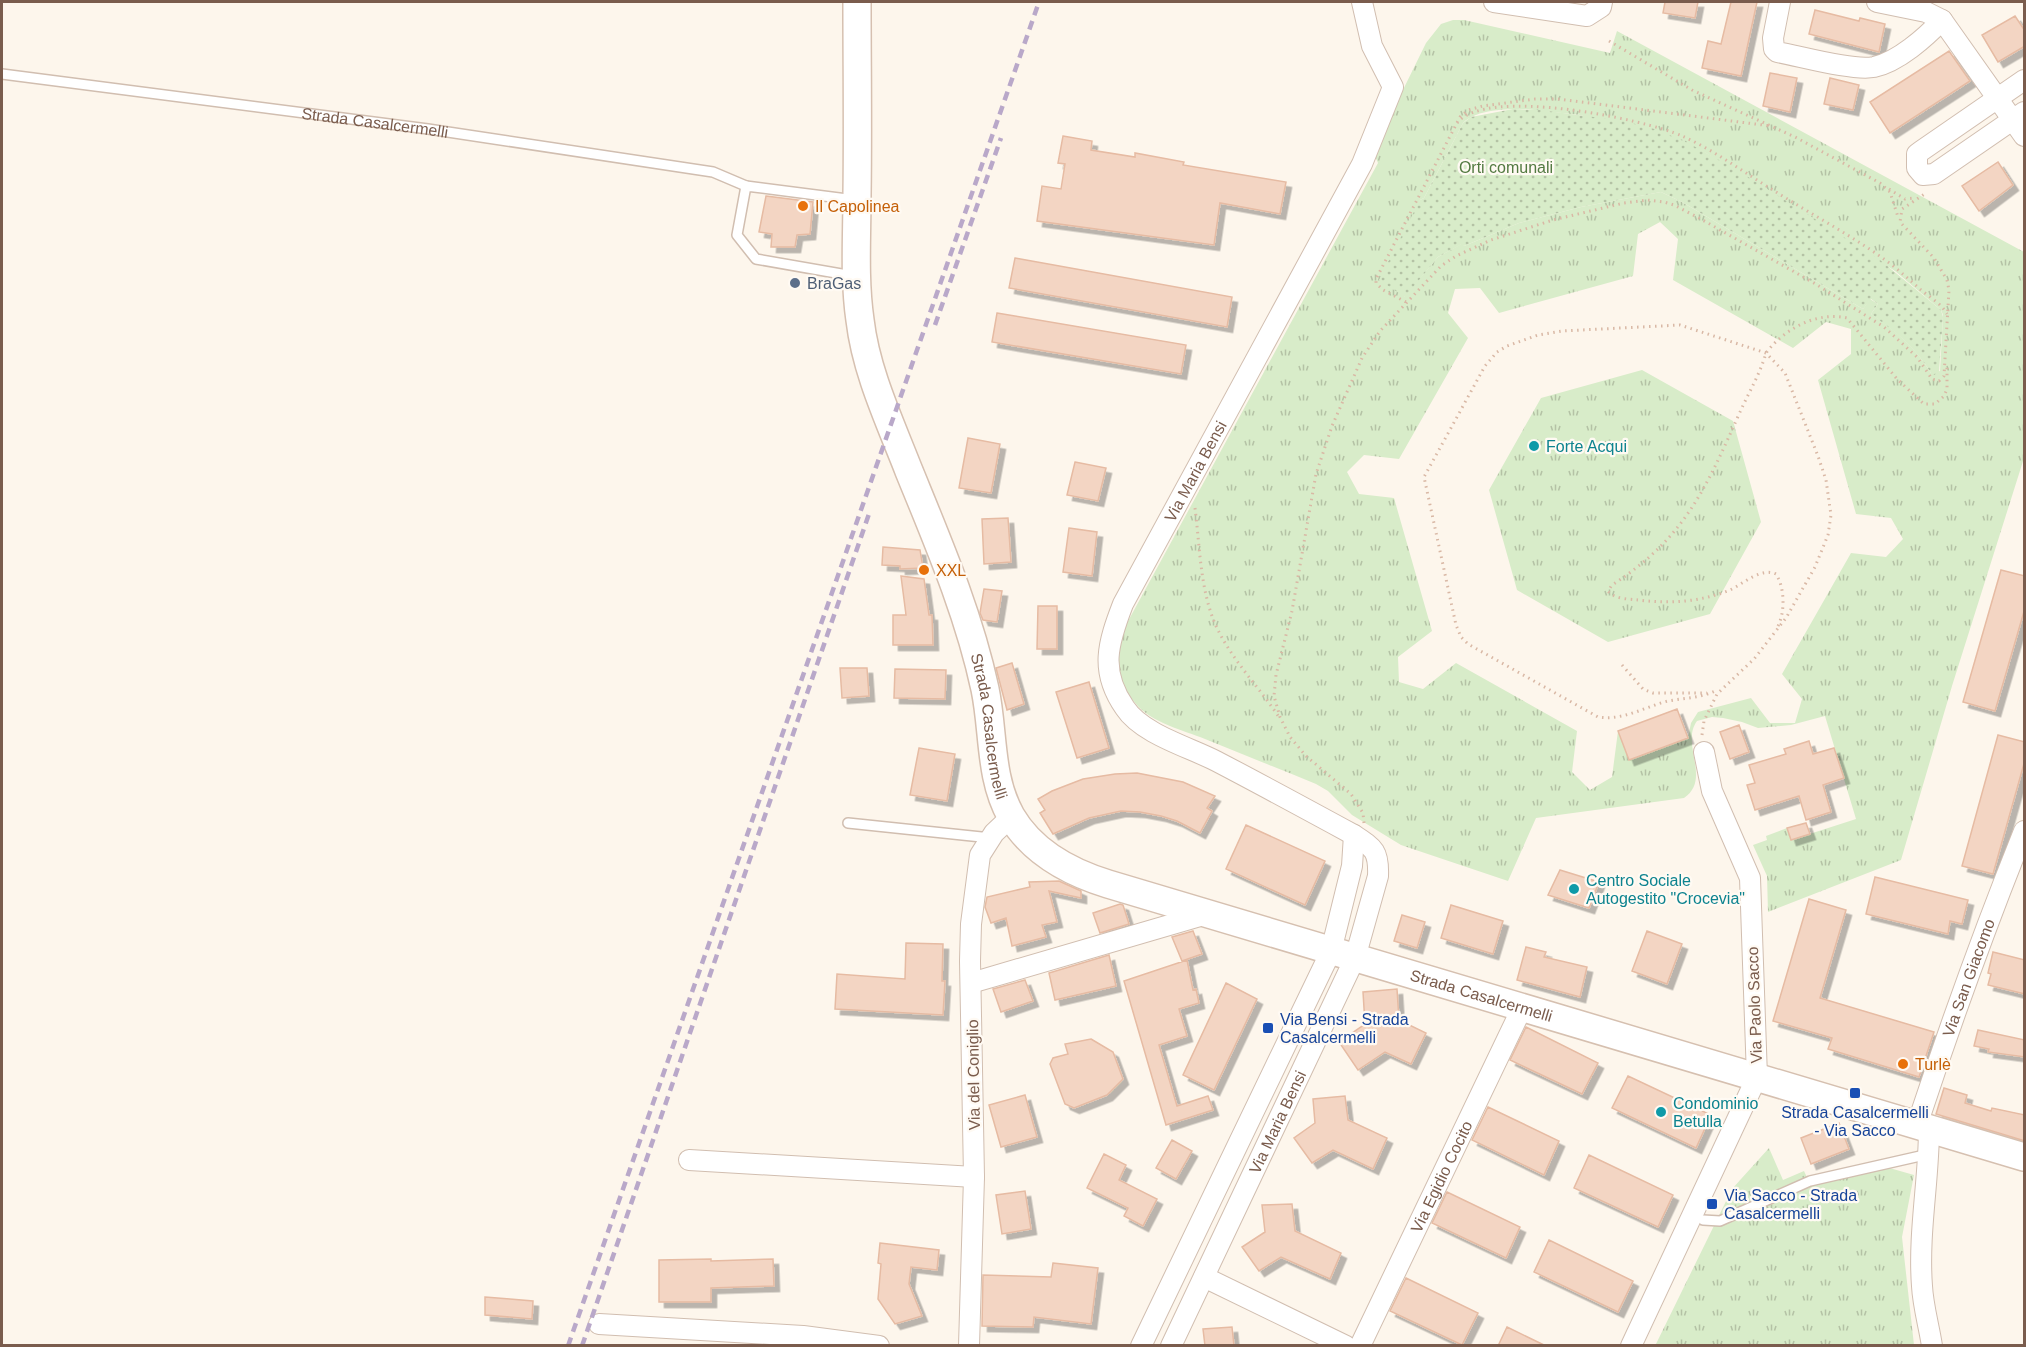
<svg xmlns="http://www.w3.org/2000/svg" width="2026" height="1347" viewBox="0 0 2026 1347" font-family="Arial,sans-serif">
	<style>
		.grass { fill: url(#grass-tufts); fill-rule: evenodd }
		.garden { fill: url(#garden-dots) }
		.building { fill: #f3d5c3; stroke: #e6bba3; stroke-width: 1.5; filter: url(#shadow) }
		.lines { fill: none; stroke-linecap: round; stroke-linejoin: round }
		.service-casing { stroke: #d1beb0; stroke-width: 12 }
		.minor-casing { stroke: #d1beb0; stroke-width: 22 }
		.secondary-casing { stroke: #d6c0b0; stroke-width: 30 }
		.path { stroke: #d9b8a5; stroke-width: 3; stroke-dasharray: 1.5 4.5; stroke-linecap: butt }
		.service { stroke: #fff; stroke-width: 9 }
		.minor { stroke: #fff; stroke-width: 20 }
		.secondary { stroke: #fff; stroke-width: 27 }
		.rail { stroke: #b9a8c9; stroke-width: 4.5; stroke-dasharray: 9 6; stroke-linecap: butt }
		.food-dot { fill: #e8710a; stroke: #fffaf3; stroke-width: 2 }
		.service-dot { fill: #5c6f8a; stroke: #fffaf3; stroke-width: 2 }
		.culture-dot { fill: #0f9aa8; stroke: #fffaf3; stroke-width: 2 }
		.transit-dot { fill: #1a4fb4; stroke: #fffaf3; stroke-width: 2 }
		.labels { text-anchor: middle; stroke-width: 4.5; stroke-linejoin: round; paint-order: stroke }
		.street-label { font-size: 16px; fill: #7a5c4d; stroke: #fffaf3 }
		.park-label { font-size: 16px; fill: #537a41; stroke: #fffaf3 }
		.food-label { font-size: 16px; fill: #c56008; stroke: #fffaf3; text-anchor: start }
		.service-label { font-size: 16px; fill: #4e5e75; stroke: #fffaf3; text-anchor: start }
		.culture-label { font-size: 16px; fill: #0d838f; stroke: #fffaf3; text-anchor: start }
		.transit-label { font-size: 16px; fill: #164399; stroke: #fffaf3; text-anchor: start }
	</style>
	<defs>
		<pattern id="grass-tufts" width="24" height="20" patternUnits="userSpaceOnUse" patternTransform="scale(1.5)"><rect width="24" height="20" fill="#d8ecc9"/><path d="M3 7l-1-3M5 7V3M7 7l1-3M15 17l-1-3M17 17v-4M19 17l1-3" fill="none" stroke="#b4c2a5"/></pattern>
		<pattern id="garden-dots" width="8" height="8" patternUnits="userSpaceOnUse" patternTransform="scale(1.5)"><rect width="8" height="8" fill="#d8ecc9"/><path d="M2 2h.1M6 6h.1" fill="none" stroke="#b4c2a5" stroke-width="1.8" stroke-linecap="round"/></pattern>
		<filter id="shadow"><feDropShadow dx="5.5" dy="5.5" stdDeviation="0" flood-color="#0004"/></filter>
	</defs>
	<rect width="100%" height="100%" fill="#fdf6ec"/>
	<path class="grass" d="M1453 20H1464L1610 53 1617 31 2024 252V458L1952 686 1901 860 1768 912 1767 876 1753 845 1767 840 1766 836 1787 828 1791 840 1856 819 1825 716 1791 725 1758 728 1742 722 1723 718 1712 717 1697 721C1680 744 1712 779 1684 798L1536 818 1508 881 1401 845 1352 815 1328 791 1316 784C1279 769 1242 754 1205 739 1183 730 1152 723 1136 704 1114 678 1116 653 1127 623L1378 163 1373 151 1426 43 1441 24ZM1525 109 1580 115 1706 153 1895 271 1941 310 1943 315 1940 371 1931 373C1916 348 1895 330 1871 314L1878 304 1870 299 1863 309 1682 202 1661 192 1581 207 1519 223 1464 246 1463 243 1438 257 1404 297 1420 200 1424 198 1463 123C1477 109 1507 109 1525 109ZM1660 222 1678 239 1673 280 1793 348 1826 322 1851 329V354L1818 380 1856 514 1891 518 1903 539 1886 557 1851 553 1782 674 1802 699 1795 723H1770L1751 698 1698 712 1691 723 1688 738 1629 760 1618 731 1612 777 1590 790 1572 772 1577 731 1456 663 1423 689 1399 682 1398 657 1432 631 1394 498 1359 494 1347 472 1364 455 1399 459 1468 338 1448 313 1455 289 1480 288 1499 313 1633 276 1638 234Z
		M1642 370 1733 421 1761 522 1710 614 1608 642 1517 590 1489 490 1541 398Z
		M1769 1148 1783 1180 1804 1171 1810 1184 1886 1167 1914 1175 1902 1237 1914 1345 1655 1346 1732 1189Z"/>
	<path class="garden" d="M1513 109 1540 110 1624 121 1658 130 1690 144 1737 170 1880 260 1941 310 1943 317 1939 372 1934 375 1931 373C1916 348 1895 331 1871 314L1878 304 1871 299 1863 309 1682 202 1661 192 1581 207 1519 223 1464 246 1462 244 1438 257 1405 297 1379 280 1420 200 1424 198 1463 123 1471 117Z"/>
	<path class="building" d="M1665 2H1698L1695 18 1663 13Z
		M1731 2H1757L1741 76 1702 68 1708 41 1721 44Z
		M1815 10 1859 21 1860 18 1885 24 1879 52 1809 34Z
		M2015 16 2025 31V46L1998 62 1982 35Z
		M1949 51 1970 81 1890 133 1870 102Z
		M1770 73 1797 78 1790 112 1763 106Z
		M1830 78 1859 85 1853 110 1824 104Z
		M1063 136 1092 141 1091 150 1135 157V153L1184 162 1183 165 1286 182 1280 214 1220 203 1214 245 1037 221 1042 186 1061 189 1065 164 1058 163Z
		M1998 162 2013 185 1979 211 1962 186Z
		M766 196 813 202 810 234 797 235 795 247H771L772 234 759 232Z
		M1015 258 1232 297 1227 327 1009 288Z
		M997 313 1186 345 1181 374 992 342Z
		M968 438 1000 444 991 493 959 488Z
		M1075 462 1106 468 1098 501 1067 495Z
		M1008 518 1011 562 984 564 982 519Z
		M1069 528 1097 532 1092 576 1063 572Z
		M883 547 920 550 923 568 900 569V566L882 565Z
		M2001 570 2025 576V608L1995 711 1963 702Z
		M901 576 924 579 929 615H932L933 645H893V615H906Z
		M984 589 1002 591 997 622 983 620 980 613Z
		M1038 606H1057V649H1037Z
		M1012 663 1024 704 1007 710 996 668Z
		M840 668H867L869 696 842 698Z
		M895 669 946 670 945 699 894 698Z
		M1089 682 1109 748 1077 758 1056 692Z
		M1677 709 1688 738 1629 760 1618 731Z
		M1739 725 1749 752 1730 759 1720 732Z
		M1998 735 2025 742V760L1993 874 1962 866Z
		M1809 741 1813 754 1834 748 1844 778 1823 785 1831 812 1806 820 1799 796 1755 810 1747 785 1755 783 1749 765 1786 754 1784 749Z
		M919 748 955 754 947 801 910 795Z
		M1137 773 1183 782 1215 796 1207 808 1212 811 1200 833 1177 821 1161 816 1140 812 1121 811 1089 818 1053 834 1040 813 1045 810 1038 799 1052 791 1083 779 1115 774Z
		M1806 823 1810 834 1791 840 1787 828Z
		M1246 825 1325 861 1305 905 1226 869Z
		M1560 870 1599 882 1589 908 1548 895Z
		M1875 877 1968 900 1962 924 1950 921 1948 934 1866 914Z
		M1059 881 1081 891V898L1049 891 1057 922 1042 925 1046 937 1012 946 1006 918 991 923 985 907 987 897 1030 887 1029 882Z
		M1809 899 1846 910 1820 998 1934 1032 1919 1077 1828 1049 1832 1038 1773 1021Z
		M1120 904 1123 905 1129 924 1100 933 1093 913Z
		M1451 905 1503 921 1493 954 1441 938Z
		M1402 915 1425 922 1417 948 1394 941Z
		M1193 931 1202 954 1182 961 1172 937Z
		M1647 931 1682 944 1667 984 1632 971Z
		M906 943 943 944 942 981H945L943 1015 835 1009 837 974 905 979Z
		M1526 947 1546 952 1544 957 1587 967 1580 997 1517 980Z
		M1993 952 2025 960V994L1988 985 1991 974 1988 973Z
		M1109 955 1116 986 1055 1000 1049 973Z
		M1187 960 1193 990 1196 989 1199 1003 1179 1009 1187 1036 1159 1045 1177 1106 1208 1096 1213 1110 1166 1125 1124 981Z
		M1025 980 1033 1001 1001 1012 993 989Z
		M1226 983 1257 999 1214 1090 1183 1075Z
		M1397 989 1399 1020 1426 1033 1411 1064 1385 1052 1358 1070 1339 1042 1365 1024 1363 992Z
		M1526 1027 1598 1063 1582 1094 1510 1060Z
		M1978 1030 2025 1040V1057L1988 1052 1989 1049 1974 1046Z
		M1091 1039 1113 1052 1123 1079 1107 1095 1074 1108 1065 1104 1050 1064 1053 1058 1068 1054 1065 1044Z
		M1628 1076 1711 1115 1696 1148 1612 1108Z
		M1944 1088 1967 1095 1965 1103 1991 1111 1992 1108 2025 1115V1141L1936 1114Z
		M1025 1095 1037 1137 1001 1147 989 1105Z
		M1345 1096 1348 1120 1387 1138 1373 1169 1333 1150 1312 1163 1294 1138 1315 1123 1313 1099Z
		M1488 1107 1559 1141 1544 1175 1472 1140Z
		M1839 1123 1849 1149 1811 1164 1801 1138Z
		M1172 1140 1192 1151 1176 1179 1156 1168Z
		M1104 1154 1126 1165 1119 1180 1157 1199 1143 1226 1124 1216 1128 1208 1087 1188Z
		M1589 1155 1673 1195 1658 1227 1574 1188Z
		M1025 1191 1031 1229 1002 1234 996 1195Z
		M1447 1192 1520 1227 1506 1258 1432 1223Z
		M1292 1204 1295 1231 1341 1253 1330 1279 1281 1257 1259 1271 1242 1247 1265 1232 1262 1205Z
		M1549 1240 1633 1281 1618 1312 1534 1272Z
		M880 1243 939 1250 937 1270 911 1267 909 1284 922 1316 895 1324 878 1299 881 1264 878 1263Z
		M711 1259V1261L773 1259 774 1286 711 1288V1302H659V1260Z
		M1053 1263 1098 1268 1091 1324 1034 1317 1033 1327 982 1326 983 1275 1051 1277Z
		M1406 1278 1478 1313 1462 1345 1390 1311Z
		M485 1297 533 1301 532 1319 485 1315Z
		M1232 1327 1234 1346H1205L1203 1329Z
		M1507 1327 1546 1346H1498Z"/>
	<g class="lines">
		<defs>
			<g id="service">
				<path id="s1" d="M2 74 428 129 713 172 746 186"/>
				<path d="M853 276 756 259 737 235 746 186 855 200"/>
				<path d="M848 823 991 838"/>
				<path d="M1703 1220 1720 1221 1810 1181 1929 1154"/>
			</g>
			<g id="minor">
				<path d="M1494 2 1587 16 1601 7 1602 2"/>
				<path d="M1780 2 1773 38 1774 49 1777 52C1800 56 1852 71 1874 67 1898 62 1926 37 1942 20"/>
				<path d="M1877 2 1926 12 1942 20 2024 136"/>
				<path d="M2024 80 1921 151 1917 154V168L1923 175 1934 174 2024 112"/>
				<path d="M971 983 1207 914"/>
				<path id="s2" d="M1917 1125C1950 1025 1985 928 2024 831"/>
				<path d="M1929 1128C1929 1181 1918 1233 1922 1286 1923 1306 1929 1326 1932 1346"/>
				<path d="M689 1160 974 1177"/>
				<path d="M1204 1277 1346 1346"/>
				<path d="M599 1324 803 1336 879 1346"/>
				<path d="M969 1346 974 1177 970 961 971 924 980 855 994 833 1012 816"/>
				<path d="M1141 1346 1331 951 1352 866 1354 835"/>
				<path id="s3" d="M1171 1346 1355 958 1378 876C1379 851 1374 848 1354 835 1308 810 1262 785 1216 761 1189 747 1142 734 1125 708 1099 671 1108 643 1123 604L1362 164 1393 87 1372 46 1362 2"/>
				<path id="s4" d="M1360 1346 1522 1008"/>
				<path d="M1631 1346 1757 1077 1750 878 1712 791 1704 752"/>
			</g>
			<g id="secondary">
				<path id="s5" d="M857 2C857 66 858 130 857 195 857 236 854 279 860 320 866 372 890 422 909 471 938 542 969 614 985 689 994 732 989 777 1011 816 1032 852 1069 872 1108 884L2024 1157"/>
			</g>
		</defs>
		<use href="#service" class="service-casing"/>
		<use href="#minor" class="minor-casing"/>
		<use href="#secondary" class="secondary-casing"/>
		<path class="path" d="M1609 41 1692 90 1795 137 1880 183 1890 192 1898 217
			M1457 123C1486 86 1644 119 1682 136 1714 150 1743 172 1773 190 1812 215 1855 237 1892 265 1902 273 1911 281 1920 289 1929 297 1941 303 1947 314
			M1889 189 1905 199 1915 198
			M1406 302 1383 290 1376 283V279L1460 117 1468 110 1483 106 1535 99H1558L1771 126
			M1195 508C1200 547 1200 590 1216 626 1232 660 1258 686 1279 717
			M1778 626C1785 612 1785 588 1776 574 1761 567 1743 584 1730 590 1700 602 1670 604 1638 600 1628 599 1614 599 1608 591L1612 585C1685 538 1706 488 1740 412 1749 392 1760 374 1766 353 1784 329 1817 311 1847 318L1897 379 1924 404H1935L1944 396 1947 389V365
			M1622 665 1643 689 1653 693H1707
			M1702 735 1704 721 1717 694 1754 659 1786 618 1815 567 1828 535 1831 515 1826 480 1818 456 1785 373 1766 353 1680 325 1562 331 1538 335 1507 346 1497 352 1485 366 1424 477 1456 625 1461 637 1468 644 1598 717C1623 721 1644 707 1668 701 1684 698 1700 698 1715 691
			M1364 823 1363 813 1351 794 1306 756 1290 737 1280 717 1274 696 1276 675 1292 611 1316 474 1332 426 1362 358 1380 331 1441 266 1456 256 1491 240 1553 220 1624 203 1647 200 1664 202 1674 205 1699 218 1814 283 1884 327 1917 357 1932 379 1939 381 1944 376 1949 290 1947 280 1934 258 1900 222 1902 209 1926 193"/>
		<use href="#service" class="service"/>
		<use href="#minor" class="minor"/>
		<use href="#secondary" class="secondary"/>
		<path class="rail" d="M935 325 1001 138
			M568 1346 1039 2
			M582 1346 870 511"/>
	</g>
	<g class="food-dot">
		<circle cx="803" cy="206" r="6"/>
		<circle cx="924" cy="570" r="6"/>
		<circle cx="1903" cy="1064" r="6"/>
	</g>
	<circle class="service-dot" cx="795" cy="283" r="6"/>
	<g class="culture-dot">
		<circle cx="1534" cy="446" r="6"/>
		<circle cx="1574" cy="889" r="6"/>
		<circle cx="1661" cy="1112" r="6"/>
	</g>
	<g class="transit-dot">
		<rect x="1262" y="1022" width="12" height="12" rx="3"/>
		<rect x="1849" y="1087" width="12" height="12" rx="3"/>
		<rect x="1706" y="1198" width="12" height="12" rx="3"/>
	</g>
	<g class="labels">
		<g class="street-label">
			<text dy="6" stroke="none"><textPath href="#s1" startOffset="376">Strada Casalcermelli</textPath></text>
			<text dy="6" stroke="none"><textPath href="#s3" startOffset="1090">Via Maria Bensi</textPath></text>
			<text dy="6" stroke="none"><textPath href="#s5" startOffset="746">Strada Casalcermelli</textPath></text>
			<text dy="6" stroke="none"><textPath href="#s2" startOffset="156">Via San Giacomo</textPath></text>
			<text dy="6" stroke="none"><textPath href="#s5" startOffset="1350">Strada Casalcermelli</textPath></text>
			<text transform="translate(1754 1005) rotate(-92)" y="6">Via Paolo Sacco</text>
			<text transform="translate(973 1075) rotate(-91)" y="6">Via del Coniglio</text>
			<text dy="6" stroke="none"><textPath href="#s3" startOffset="248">Via Maria Bensi</textPath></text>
			<text dy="6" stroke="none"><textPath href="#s4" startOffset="188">Via Egidio Cocito</textPath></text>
		</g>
		<g class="park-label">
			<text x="1506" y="173">Orti comunali</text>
		</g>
		<g class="food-label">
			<text x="815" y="212">Il Capolinea</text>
			<text x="936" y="576">XXL</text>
			<text x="1915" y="1070">Turlè</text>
		</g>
		<g class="service-label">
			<text x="807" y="289">BraGas</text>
		</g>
		<g class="culture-label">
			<text x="1546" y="452">Forte Acqui</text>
			<text x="1586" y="886">Centro Sociale<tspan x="1586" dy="18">Autogestito "Crocevia"</tspan></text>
			<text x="1673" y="1109">Condominio<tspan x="1673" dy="18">Betulla</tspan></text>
		</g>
		<g class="transit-label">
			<text x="1280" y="1025">Via Bensi - Strada<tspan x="1280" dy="18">Casalcermelli</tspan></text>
			<text x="1855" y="1118" text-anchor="middle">Strada Casalcermelli<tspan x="1855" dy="18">- Via Sacco</tspan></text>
			<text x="1724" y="1201">Via Sacco - Strada<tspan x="1724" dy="18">Casalcermelli</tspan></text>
		</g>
	</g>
	<rect width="2026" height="1347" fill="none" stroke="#7a5c4d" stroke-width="6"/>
</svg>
